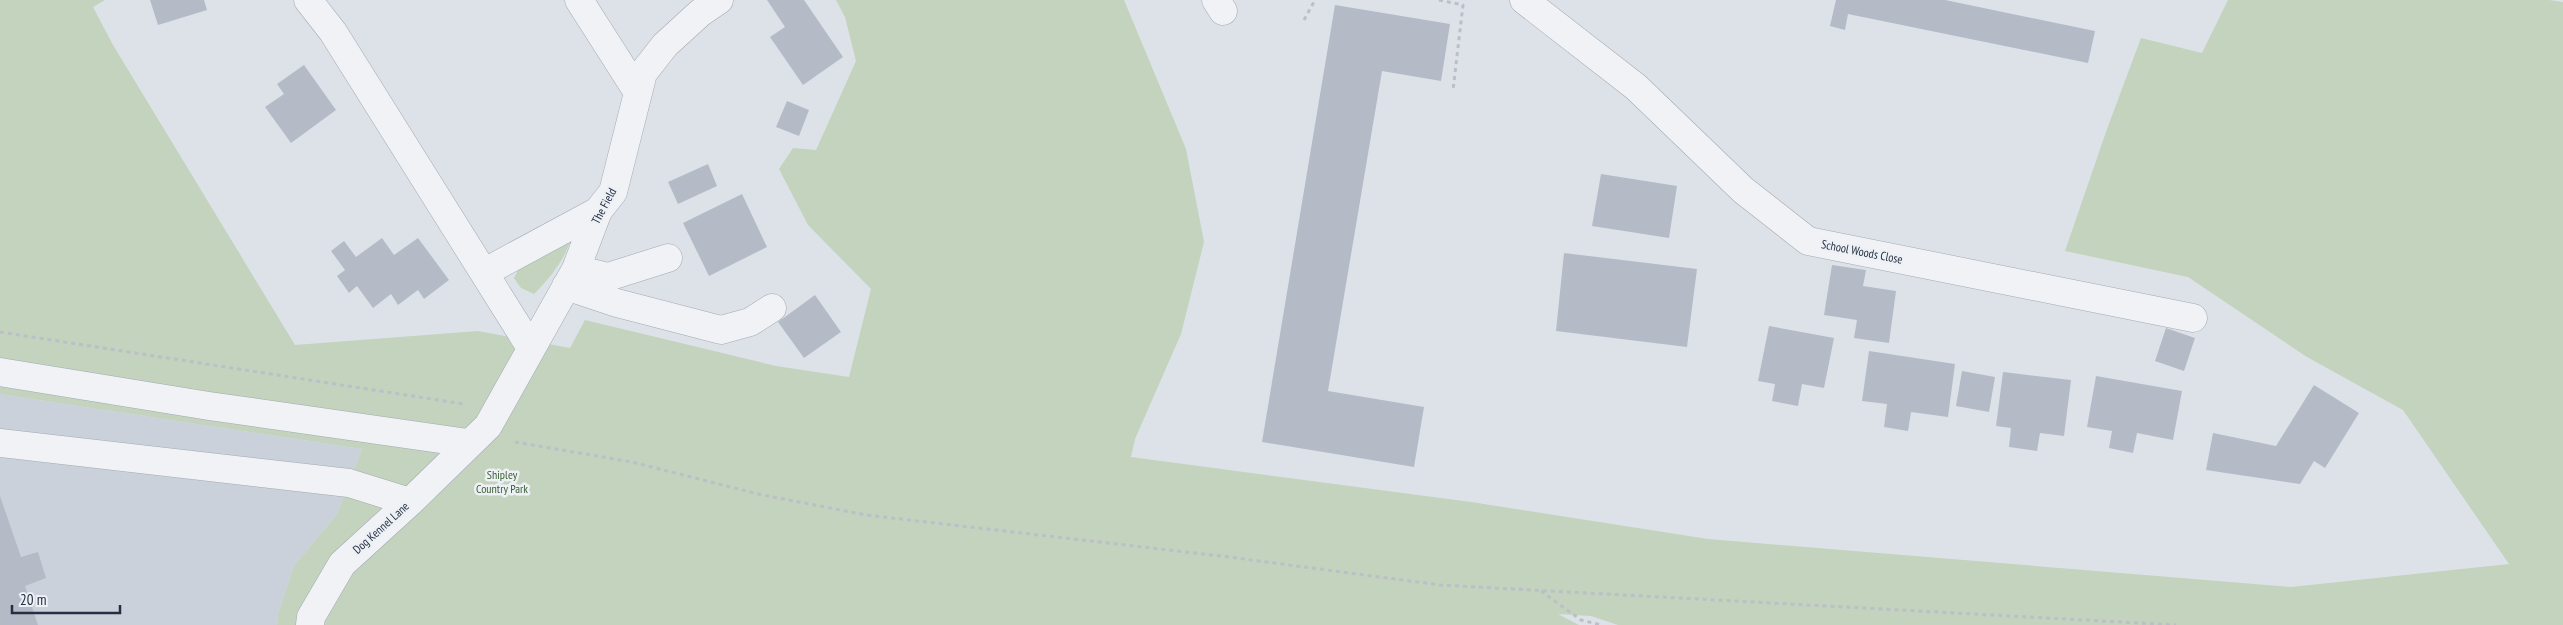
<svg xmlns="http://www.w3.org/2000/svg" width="2563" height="625" viewBox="0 0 2563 625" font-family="'PT Sans Narrow',sans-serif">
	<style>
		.built { fill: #cbd1db }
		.green { fill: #c3d3bd }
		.building { fill: #b4bbc6 }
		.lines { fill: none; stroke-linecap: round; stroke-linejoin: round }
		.minor-casing { stroke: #a2a9b3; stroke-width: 29 }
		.path { stroke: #bbbfc7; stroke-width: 3; stroke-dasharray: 4 4; stroke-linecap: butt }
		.minor { stroke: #f0f2f6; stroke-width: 28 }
		.labels { text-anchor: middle; stroke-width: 5; stroke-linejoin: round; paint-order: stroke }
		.street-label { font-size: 12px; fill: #252f41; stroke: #edf1f6 }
		.park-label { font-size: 12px; fill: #3a5e31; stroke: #edf1f6 }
	</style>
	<rect width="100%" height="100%" fill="#dde2e9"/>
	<path class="built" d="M0 394 362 449 337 514 294 566 278 614 277 625H0Z"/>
	<path class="green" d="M0 0H105L93 7 113 45 295 345 478 331 570 348 585 320 776 366 849 377 871 289 808 225 779 169 793 148 816 150 856 61 845 17 836 0H1124L1186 149 1204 242 1181 334 1135 439 1131 457 1471 502 1708 539 2291 587 2509 564 2403 410 2307 357 2188 277 2065 251 2107 129 2141 38 2202 53 2228 0H2549L2563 2V625H1618L1591 616 1558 614 1579 625H277L278 614 294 566 337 514 362 449 0 394Z
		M562 240 570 242C563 262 549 279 534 294L521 288 514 278 522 262Z"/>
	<path class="building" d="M150 0H204L207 10 158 25Z
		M767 0H804L843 57 803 85 770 37 785 27Z
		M1836 0H1945L2095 31 2088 63 1848 14 1845 30 1830 26Z
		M1335 5 1450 24 1441 81 1382 71 1328 391 1424 407 1414 467 1262 442Z
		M304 65 336 110 291 143 265 107 284 94 277 84Z
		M787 101 809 110 799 136 776 127Z
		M708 164 717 186 678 204 668 182Z
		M1601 174 1677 186 1669 238 1592 226Z
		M742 194 767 247 709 276 683 223Z
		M382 238 394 255 418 238 449 280 424 299 418 290 398 305 391 294 373 308 357 286 349 293 337 276 345 270 331 251 344 241 356 257Z
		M1564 253 1697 269 1687 347 1556 331Z
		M1832 265 1866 270 1863 286 1896 291 1889 343 1854 338 1857 320 1824 315Z
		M815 295 841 332 804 358 778 322Z
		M1769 326 1834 338 1824 388 1802 384 1798 406 1772 401 1775 384 1758 381Z
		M2166 328 2195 338 2184 371 2155 361Z
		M1869 351 1955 364 1948 417 1911 412 1908 431 1884 427 1887 404 1862 401Z
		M1962 371 1995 377 1989 412 1956 406Z
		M2003 372 2071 380 2064 436 2040 433 2037 451 2009 447 2011 428 1996 426Z
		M2096 376 2182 391 2173 440 2137 433 2133 453 2109 448 2112 431 2087 427Z
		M2314 385 2359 413 2325 468 2314 461 2300 484 2206 470 2213 433 2276 446Z
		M0 496 21 557 38 552 46 578 25 586 38 625H0Z"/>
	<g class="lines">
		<defs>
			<path id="minor" d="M308 0 333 32 531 348
				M579 0 637 91
				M1216 0 1223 11
				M1524 0 1636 87 1743 190 1808 241 2193 318
				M576 269 608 277 668 258
				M485 272 598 211
				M566 286 617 303 721 330 750 322 772 308
				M0 372 209 406 468 443
				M0 443 349 483 410 502
				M310 625 311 617 342 564 410 502 488 426 576 269 598 211 613 192 643 73 665 45 700 13 719 0"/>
		</defs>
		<use href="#minor" class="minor-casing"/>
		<path class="path" d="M1439 0 1463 5 1453 90
			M1304 20 1315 0
			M0 332 464 404
			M515 442 632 462 758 494 866 515 1229 557 1440 585 2176 625
			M1541 591 1581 620 1601 625"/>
		<use href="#minor" class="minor"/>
	</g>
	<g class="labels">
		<g class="street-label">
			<text transform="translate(604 206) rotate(-62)" y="4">The Field</text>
			<text transform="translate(1862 252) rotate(11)" y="4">School Woods Close</text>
			<text transform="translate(381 528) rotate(-42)" y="4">Dog Kennel Lane</text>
		</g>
		<g class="park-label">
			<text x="502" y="479">Shipley<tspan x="502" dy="14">Country Park</tspan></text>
		</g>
	</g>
	<path d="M12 605v8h108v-8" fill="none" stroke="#252f41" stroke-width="2.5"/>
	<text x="20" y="605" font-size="15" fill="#252f41" stroke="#edf1f6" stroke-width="4" paint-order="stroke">20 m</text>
</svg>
